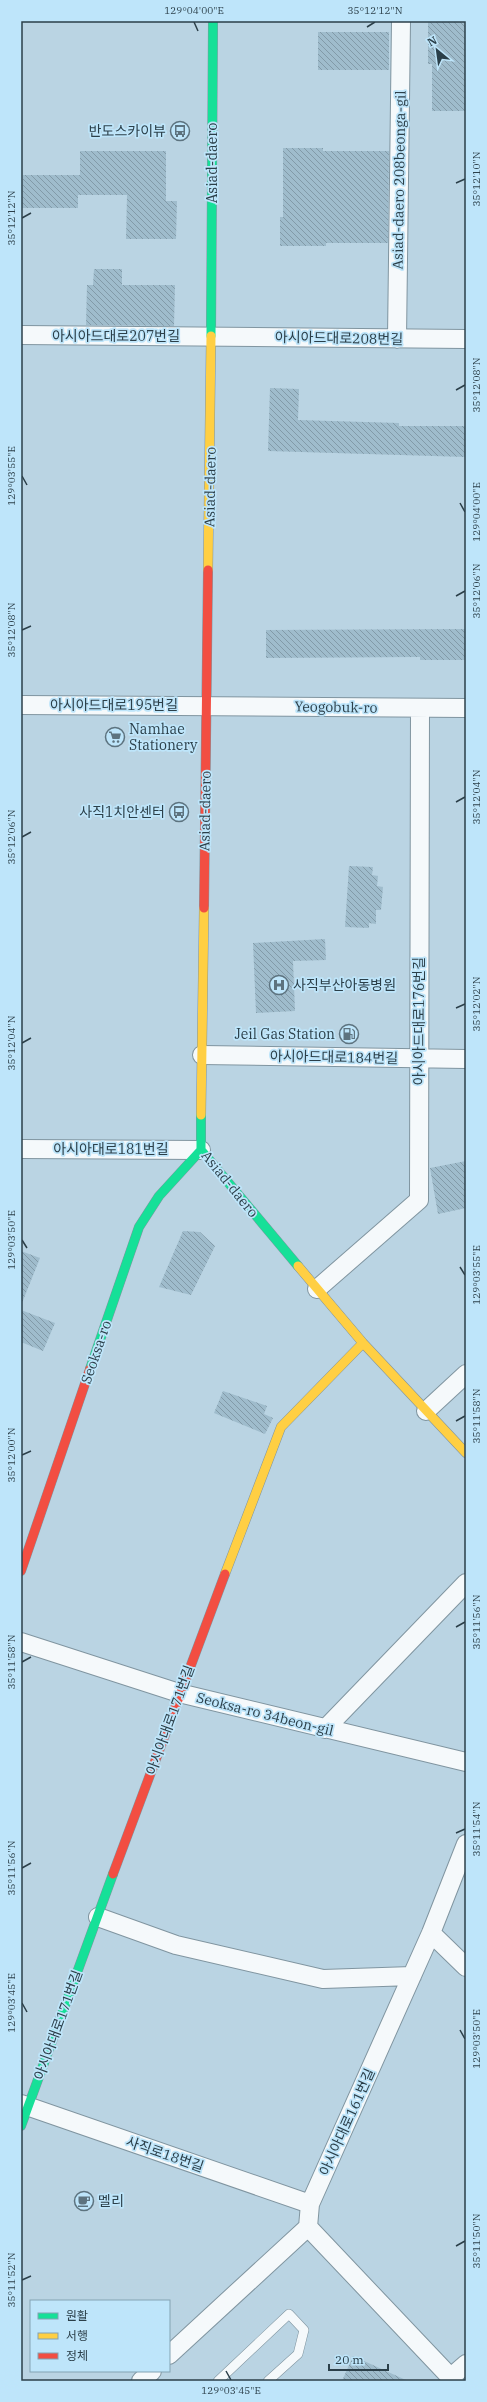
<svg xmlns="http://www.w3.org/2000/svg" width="487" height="2402" viewBox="0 0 487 2402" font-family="'IBM Plex Serif','Noto Sans KR',serif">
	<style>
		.building { fill: url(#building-back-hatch) }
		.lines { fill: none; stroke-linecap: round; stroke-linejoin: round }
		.lane-casing { stroke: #8095a0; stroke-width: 10 }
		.street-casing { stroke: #8095a0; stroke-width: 20 }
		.fast-casing { stroke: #8095a0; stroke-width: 10 }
		.slow-casing { stroke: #8095a0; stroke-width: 10 }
		.jam-casing { stroke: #8095a0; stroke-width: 10 }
		.lane { stroke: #f5f9fb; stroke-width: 9 }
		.street { stroke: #f5f9fb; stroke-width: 18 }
		.fast { stroke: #16e098; stroke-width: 9 }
		.slow { stroke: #ffcf43; stroke-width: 9 }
		.jam { stroke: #f24e42; stroke-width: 9 }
		.ticks { fill: none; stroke: #2b3f49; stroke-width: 1.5 }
		.labels { text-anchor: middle; stroke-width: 3.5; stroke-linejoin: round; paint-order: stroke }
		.poi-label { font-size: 14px; fill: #2b3f49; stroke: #bee5fa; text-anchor: end }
		.street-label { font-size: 14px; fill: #2b3f49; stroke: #bee5fa }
		.neatline { fill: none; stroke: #2b3f49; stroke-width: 1.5 }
		.ticks-label { font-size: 10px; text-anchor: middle; fill: #2b3f49 }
	</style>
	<defs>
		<pattern id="building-back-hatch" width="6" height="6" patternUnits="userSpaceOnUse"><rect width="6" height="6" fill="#9fbccc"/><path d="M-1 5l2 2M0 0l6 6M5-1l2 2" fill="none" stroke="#829aa8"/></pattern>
	</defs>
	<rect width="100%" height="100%" fill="#bad4e3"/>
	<path class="building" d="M428 21H466V111H432V64H428Z
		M318 32H389V70H318Z
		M283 148H323V151H389L388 243H326V246H280V217H283Z
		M80 151H166V201H177L176 239H126L127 195H78V208H22L23 175H80Z
		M94 269H122V285H175L174 326 86 325 87 285H93Z
		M270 388 299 389 298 420 399 423V426H466V457L268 451Z
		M466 629V660H420V657L266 658V630Z
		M349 866 373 867 372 875 378 876 377 886 383 887 381 910H376V924L369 923V928L345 927Z
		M325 939 326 960 293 961 295 1011 256 1013 253 943Z
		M466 1161V1208L438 1214 430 1168Z
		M183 1231 200 1232 215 1246 191 1295 159 1287Z
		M21 1251 40 1258 22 1303H21Z
		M21 1310 55 1323 43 1351 21 1342Z
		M223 1391 267 1406 264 1414 273 1418 265 1434 214 1413Z
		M353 2356 408 2381H342Z"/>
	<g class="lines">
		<defs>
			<path id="lane" d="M218 2381 289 2314 304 2330 298 2354 268 2381"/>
			<path id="street" d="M21 335 466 339
				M397 339 401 21
				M21 705 466 708
				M202 1055 466 1059
				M21 1149 201 1150
				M317 1289 419 1200 420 708
				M426 1411 466 1374
				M21 1642 179 1693 466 1762
				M325 1729 466 1583
				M98 1917 176 1945 323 1979 412 1976
				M431 1933 466 1967
				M21 2104 310 2204
				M308 2227 454 2381
				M169 2355 308 2227 310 2204 431 1933 466 1844
				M451 2377 466 2364
				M141 2381 152 2371"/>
			<path id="fast" d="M211 336 213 21
				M201 1115V1150L298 1266
				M90 1369 139 1227 159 1196 201 1150
				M21 2126 113 1874"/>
			<path id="slow" d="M208 570 211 336
				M201 1115 204 908
				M298 1266 363 1343 466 1453
				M225 1574 281 1427 363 1343"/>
			<path id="jam" d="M204 908 208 570
				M21 1571 90 1369
				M113 1874 225 1574"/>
		</defs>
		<use href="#lane" class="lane-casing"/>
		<use href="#street" class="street-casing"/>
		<use href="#fast" class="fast-casing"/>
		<use href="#slow" class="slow-casing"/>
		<use href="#jam" class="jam-casing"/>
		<use href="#lane" class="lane"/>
		<use href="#street" class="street"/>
		<use href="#fast" class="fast"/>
		<use href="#slow" class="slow"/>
		<use href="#jam" class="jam"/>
	</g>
	<path class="ticks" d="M194 22 198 31M367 27 375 22M456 183 465 179M22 218 31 213M456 390 465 385M22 476 27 485M460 503 465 512M456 596 465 591M22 630 31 626M456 802 465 797M22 837 31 832M456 1008 465 1004M22 1043 31 1038M22 1240 27 1248M460 1267 465 1275M456 1421 465 1416M22 1455 31 1451M456 1627 465 1622M22 1662 31 1657M456 1833 465 1829M22 1868 31 1863M22 2003 27 2012M460 2030 465 2039M456 2246 465 2241M22 2280 31 2276M226 2371 231 2380"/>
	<defs>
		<symbol id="bus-ring" viewBox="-11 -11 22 22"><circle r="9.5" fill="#bee5fa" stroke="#5d737f" stroke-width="1.5"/><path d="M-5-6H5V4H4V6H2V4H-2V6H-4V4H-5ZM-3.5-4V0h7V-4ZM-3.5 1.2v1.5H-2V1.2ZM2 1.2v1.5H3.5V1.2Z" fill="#5d737f"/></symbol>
		<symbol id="supermarket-ring" viewBox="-11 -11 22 22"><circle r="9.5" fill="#bee5fa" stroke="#5d737f" stroke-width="1.5"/><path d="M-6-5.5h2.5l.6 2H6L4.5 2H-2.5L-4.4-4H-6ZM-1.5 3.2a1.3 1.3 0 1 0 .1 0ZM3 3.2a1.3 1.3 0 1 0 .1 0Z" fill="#5d737f"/></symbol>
		<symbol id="hospital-ring" viewBox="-11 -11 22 22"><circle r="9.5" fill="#bee5fa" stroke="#5d737f" stroke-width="1.5"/><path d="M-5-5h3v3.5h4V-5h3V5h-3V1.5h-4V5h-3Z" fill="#5d737f"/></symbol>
		<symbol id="fuel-ring" viewBox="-11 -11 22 22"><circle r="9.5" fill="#bee5fa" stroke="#5d737f" stroke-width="1.5"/><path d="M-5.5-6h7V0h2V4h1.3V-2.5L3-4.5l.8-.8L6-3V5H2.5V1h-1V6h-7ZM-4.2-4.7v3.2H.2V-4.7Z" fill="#5d737f"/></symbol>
		<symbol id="cafe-ring" viewBox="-11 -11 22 22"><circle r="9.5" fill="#bee5fa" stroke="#5d737f" stroke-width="1.5"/><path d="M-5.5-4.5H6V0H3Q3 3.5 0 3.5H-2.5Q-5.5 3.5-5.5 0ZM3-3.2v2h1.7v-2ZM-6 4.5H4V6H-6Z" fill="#5d737f"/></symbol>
	</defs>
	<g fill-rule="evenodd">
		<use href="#bus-ring" x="169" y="120" width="22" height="22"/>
		<use href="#supermarket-ring" x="104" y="726" width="22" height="22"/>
		<use href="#bus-ring" x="168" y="801" width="22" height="22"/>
		<use href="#hospital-ring" x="268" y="974" width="22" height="22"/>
		<use href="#fuel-ring" x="338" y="1023" width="22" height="22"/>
		<use href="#cafe-ring" x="73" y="2190" width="22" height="22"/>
	</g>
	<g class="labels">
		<g class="poi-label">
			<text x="166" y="136">반도스카이뷰</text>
			<text x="129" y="734" text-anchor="start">Namhae<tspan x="129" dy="16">Stationery</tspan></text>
			<text x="165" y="817">사직1치안센터</text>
			<text x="293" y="990" text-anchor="start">사직부산아동병원</text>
			<text x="335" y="1039">Jeil Gas Station</text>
			<text x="98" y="2206" text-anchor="start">멜리</text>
		</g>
		<g class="street-label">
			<text transform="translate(212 163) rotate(-90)" y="5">Asiad-daero</text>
			<text transform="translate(399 180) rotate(-89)" y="5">Asiad-daero 208beonga-gil</text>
			<text x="116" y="341">아시아드대로207번길</text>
			<text transform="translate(339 338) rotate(1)" y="5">아시아드대로208번길</text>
			<text transform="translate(210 487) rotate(-89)" y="5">Asiad-daero</text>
			<text x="114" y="710">아시아드대로195번길</text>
			<text transform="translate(336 707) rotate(1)" y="5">Yeogobuk-ro</text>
			<text transform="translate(205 811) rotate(-89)" y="5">Asiad-daero</text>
			<text transform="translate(419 1021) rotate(-90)" y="5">아시아드대로176번길</text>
			<text transform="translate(334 1057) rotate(1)" y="5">아시아드대로184번길</text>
			<text x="111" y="1154">아시아대로181번길</text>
			<text transform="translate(230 1184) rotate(51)" y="5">Asiad-daero</text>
			<text transform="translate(96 1352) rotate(-71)" y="5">Seoksa-ro</text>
			<text transform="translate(265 1714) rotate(14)" y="5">Seoksa-ro 34beon-gil</text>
			<text transform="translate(170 1720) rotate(-70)" y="5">아시아대로171번길</text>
			<text transform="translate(58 2025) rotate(-70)" y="5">아시아대로171번길</text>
			<text transform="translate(347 2122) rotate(-66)" y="5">아시아대로161번길</text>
			<text transform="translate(165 2154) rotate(19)" y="5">사직로18번길</text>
		</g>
	</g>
	<rect width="487" height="2402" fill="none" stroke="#bee5fa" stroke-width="44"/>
	<rect x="30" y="2300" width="140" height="72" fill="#bee5fa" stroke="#83a3b3"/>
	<rect x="38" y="2313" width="20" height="6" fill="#16e098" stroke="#83a3b3"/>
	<text x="66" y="2320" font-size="12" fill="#2b3f49">원활</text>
	<rect x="38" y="2333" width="20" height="6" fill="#ffcf43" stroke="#83a3b3"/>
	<text x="66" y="2340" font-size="12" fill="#2b3f49">서행</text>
	<rect x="38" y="2353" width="20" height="6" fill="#f24e42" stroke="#83a3b3"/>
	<text x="66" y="2360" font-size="12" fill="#2b3f49">정체</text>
	<g transform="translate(437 50) rotate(331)" stroke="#bee5fa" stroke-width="3" paint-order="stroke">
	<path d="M0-3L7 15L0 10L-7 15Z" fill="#2b3f49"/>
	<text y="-6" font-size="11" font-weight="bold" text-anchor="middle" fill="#2b3f49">N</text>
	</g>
	<path d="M329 2364v6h59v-6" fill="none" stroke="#2b3f49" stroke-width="2"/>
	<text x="335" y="2364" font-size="12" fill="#2b3f49" stroke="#bee5fa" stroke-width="3" paint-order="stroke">20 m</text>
	<rect x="22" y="22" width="443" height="2358" class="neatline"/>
	<g class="ticks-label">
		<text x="194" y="14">129°04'00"E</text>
		<text x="375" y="14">35°12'12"N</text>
		<text transform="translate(476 179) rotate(-90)" y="4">35°12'10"N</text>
		<text transform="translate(11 218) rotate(-90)" y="4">35°12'12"N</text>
		<text transform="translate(476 385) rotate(-90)" y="4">35°12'08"N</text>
		<text transform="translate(11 476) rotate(-90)" y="4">129°03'55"E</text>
		<text transform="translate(476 512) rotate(-90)" y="4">129°04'00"E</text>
		<text transform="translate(476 591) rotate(-90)" y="4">35°12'06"N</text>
		<text transform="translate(11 630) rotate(-90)" y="4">35°12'08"N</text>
		<text transform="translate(476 797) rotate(-90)" y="4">35°12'04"N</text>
		<text transform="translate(11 837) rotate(-90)" y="4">35°12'06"N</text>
		<text transform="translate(476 1004) rotate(-90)" y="4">35°12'02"N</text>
		<text transform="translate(11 1043) rotate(-90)" y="4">35°12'04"N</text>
		<text transform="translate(11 1240) rotate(-90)" y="4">129°03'50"E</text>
		<text transform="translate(476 1275) rotate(-90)" y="4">129°03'55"E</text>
		<text transform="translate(476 1416) rotate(-90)" y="4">35°11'58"N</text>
		<text transform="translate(11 1455) rotate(-90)" y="4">35°12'00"N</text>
		<text transform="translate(476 1622) rotate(-90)" y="4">35°11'56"N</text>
		<text transform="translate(11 1662) rotate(-90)" y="4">35°11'58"N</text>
		<text transform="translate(476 1829) rotate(-90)" y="4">35°11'54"N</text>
		<text transform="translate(11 1868) rotate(-90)" y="4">35°11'56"N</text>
		<text transform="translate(11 2003) rotate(-90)" y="4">129°03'45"E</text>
		<text transform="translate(476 2039) rotate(-90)" y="4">129°03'50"E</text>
		<text transform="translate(476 2241) rotate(-90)" y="4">35°11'50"N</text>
		<text transform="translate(11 2280) rotate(-90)" y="4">35°11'52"N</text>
		<text x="231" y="2394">129°03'45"E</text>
	</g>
</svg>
